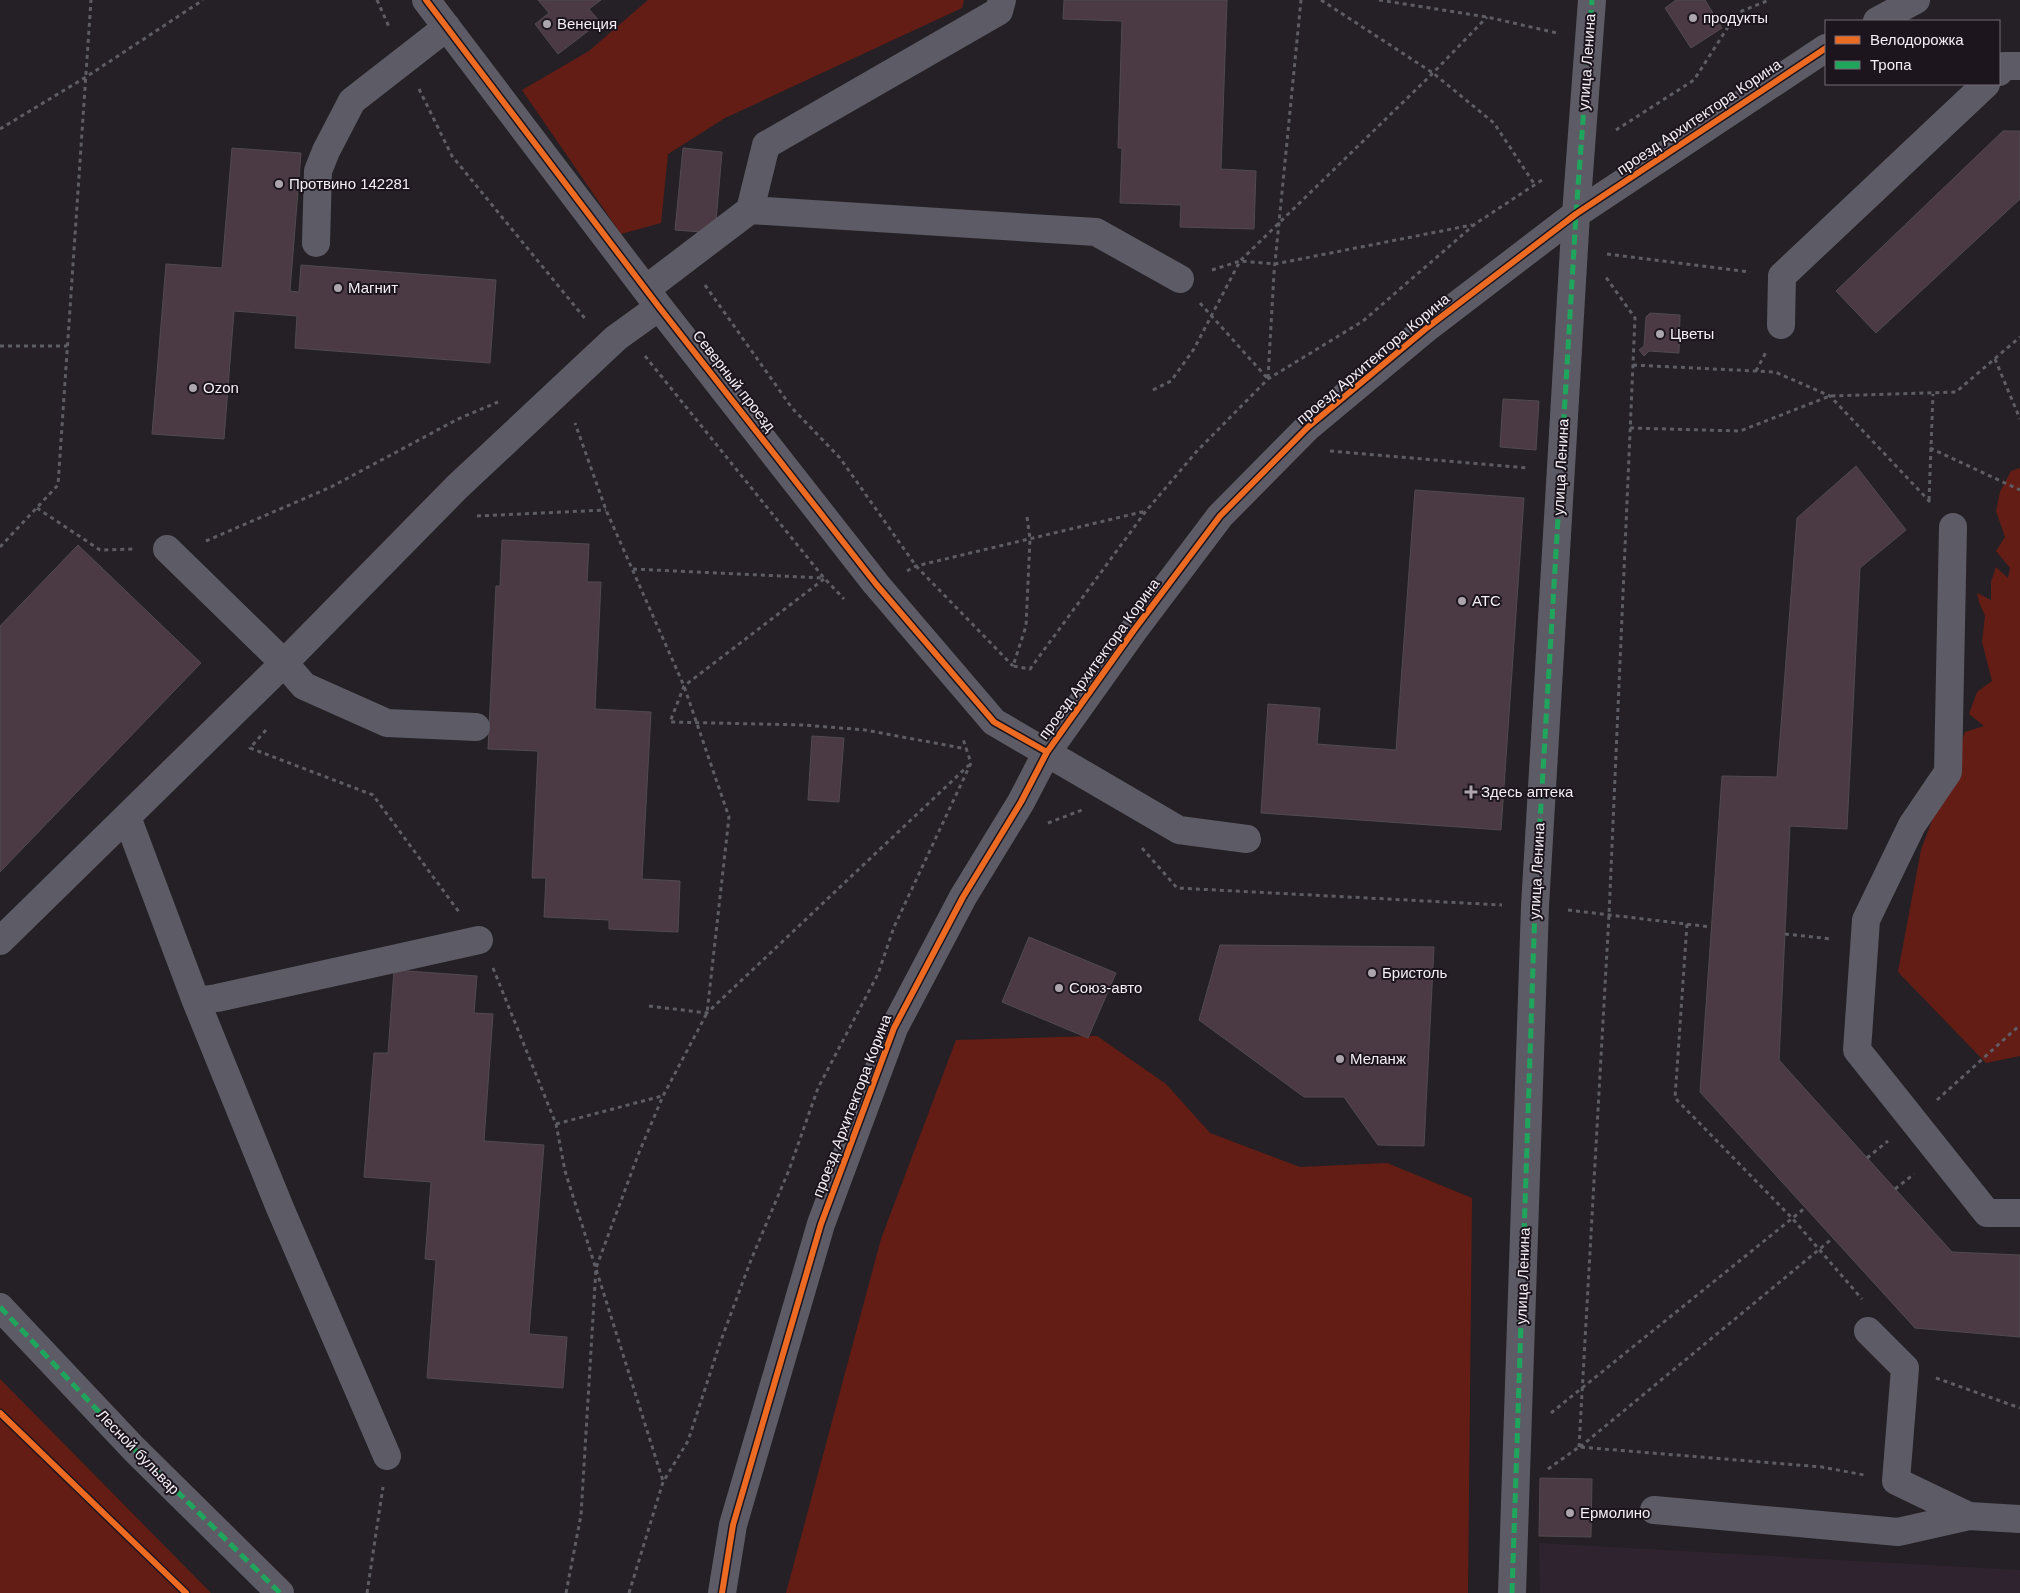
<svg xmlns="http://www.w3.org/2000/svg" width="2020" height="1593" viewBox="0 0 2020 1593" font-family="Helvetica,sans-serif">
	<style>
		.built { fill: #2f2330 }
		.green { fill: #641d15 }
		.building { fill: #4b3a44; stroke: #504b4e }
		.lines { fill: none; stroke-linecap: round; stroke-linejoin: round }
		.path { stroke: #5e5c64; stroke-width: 3; stroke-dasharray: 4 4; stroke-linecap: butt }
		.minor { stroke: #5d5c66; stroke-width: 28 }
		.quiet { stroke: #20a55d; stroke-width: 5; stroke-dasharray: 10 5; stroke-linecap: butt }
		.cycleway-casing { stroke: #1c151e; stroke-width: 9 }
		.cycleway { stroke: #ed6a23; stroke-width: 6 }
		.poi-dot { fill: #aca6ac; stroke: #1c151e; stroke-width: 2 }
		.labels { text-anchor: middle; stroke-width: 4; stroke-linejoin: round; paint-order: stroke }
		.poi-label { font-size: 15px; fill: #f4eef5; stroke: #1c151e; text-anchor: start }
		.street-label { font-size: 15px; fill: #f4eef5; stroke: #1c151e }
	</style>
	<rect width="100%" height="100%" fill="#252025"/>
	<path class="built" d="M1539 1543 2020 1570V1593H1540Z"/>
	<path class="green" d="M648 0H964L962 8 725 118 668 154 661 223 621 234 522 90 589 51Z
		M2020 468V1056L1986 1063 1898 972 1921 850 1965 732 1984 726 1969 714 1977 692 1992 681 1982 642 1985 616 1979 602 1977 593 1991 600V582L1996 567 2008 578 2010 568 1996 551 2005 537 1996 511 2000 492 2011 471Z
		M1097 1036 1166 1084 1210 1133 1300 1167 1387 1163 1472 1198 1468 1593H786L881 1239 956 1040Z
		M0 1379 211 1593H0Z"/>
	<path class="building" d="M538 0H601L589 9 600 22 558 54 535 24 549 13Z
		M1064 0H1227L1221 169 1256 171 1254 229 1180 227 1181 205 1120 203 1122 148H1118L1122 21 1063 19Z
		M1676 0H1705L1722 28 1691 48 1665 8Z
		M2003 131H2020V199L1876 333 1836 291Z
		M232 148 301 153 290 291 299 292 301 265 496 280 490 363 295 348 297 316 234 311 224 439 152 434 166 264 222 268Z
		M683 148 722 152 715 233 675 230Z
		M1650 313 1680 315 1679 353 1649 351 1644 356 1639 350 1644 346 1646 317Z
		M1503 399 1539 401 1536 450 1500 447Z
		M1856 466 1906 530 1860 568 1847 829 1790 826 1779 1060 1952 1252 2020 1255V1337L1915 1328 1700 1092 1722 776 1777 777 1797 518Z
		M1415 490 1524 498 1501 830 1261 813 1268 704 1320 708 1317 744 1396 750Z
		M502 540 589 544 587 582H601L595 709 651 712 642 879 680 881 678 932 609 929V920L544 917 546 878H532L538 751 488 749 496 586H500Z
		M78 545 201 663 0 872V626Z
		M812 736 844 738 839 802 808 800Z
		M1029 937 1116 973 1088 1038 1002 1002Z
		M1220 945 1434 947 1424 1146 1378 1145 1344 1097H1304L1199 1020Z
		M394 970 477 976 474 1013 493 1014 484 1141 544 1145 529 1334 567 1337 563 1388 427 1378 436 1260 425 1259 431 1182 364 1177 374 1053H388Z
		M1540 1478 1592 1479 1591 1537 1539 1536Z"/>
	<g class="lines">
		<path class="path" d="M377 0 390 29
			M1321 0 1433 73 1494 123 1535 185
			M1379 0 1487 17 1557 33
			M419 89 452 156 587 321
			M0 129 86 77 203 0
			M1616 130 1694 80 1737 13 1769 0
			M1607 254 1750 272
			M1212 270 1240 261 1275 264 1472 225
			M705 285 792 408 840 458 916 566 1013 666
			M1200 303 1268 379
			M0 346H67
			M645 356 824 578 844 599
			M1995 359 2020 419
			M1633 365 1775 372 1830 396 1931 503
			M1756 371 1766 352
			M1268 378 1274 273 1301 0
			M1153 390 1171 381 1194 349 1240 261 1433 73 1487 17
			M1630 428 1740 431 1830 396 1956 392 2020 337
			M1930 448 2020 490
			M1330 451 1528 468
			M1929 500 1933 394
			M37 508 100 550 136 549
			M477 516 606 510
			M1027 517 1030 539 1026 626 1013 666 1030 669 1146 511 1197 451 1268 379 1363 321 1475 224 1545 178
			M206 541 331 487 458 419 498 402
			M0 547 58 485 91 0
			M633 569 824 578
			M907 571 916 566 1146 511
			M824 579 684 686 670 722 804 725 865 730 967 749
			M266 730 250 748 373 795 459 912
			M1048 823 1082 810
			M1142 848 1177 888 1502 905
			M1568 910 1711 927
			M1687 924 1675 1098 1792 1218 1862 1299
			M1785 934 1832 939
			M493 968 556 1124 565 1171 663 1481
			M649 1006 707 1013 969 765
			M1937 1100 2020 1025
			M556 1124 662 1096
			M1867 1158 1888 1141
			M1895 1189 1914 1174
			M1936 1378 2020 1408
			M1551 1413 1805 1208
			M1579 1447 1609 915 1635 318 1605 276
			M1580 1447 1833 1238
			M1548 1469 1579 1447 1822 1467 1864 1475
			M367 1593 383 1487
			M566 1593 581 1515 596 1268 638 1155 663 1096 707 1013 729 817 684 686 606 510 575 423
			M629 1593 663 1482 688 1441 720 1343 751 1260 789 1170 818 1088 878 974 894 927 971 763 963 739"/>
		<path class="minor" d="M426 0 659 307 876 584 994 722 1179 830 1247 839
			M1877 21 1916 0
			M1999 72 2004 66H2020
			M750 210 766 145 999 11 1002 0
			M316 243 318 171 326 151 352 101 447 27
			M646 289 750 210 1096 232 1180 279
			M1781 325 1782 276 1986 84
			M1953 527 1948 772 1912 825 1866 920 1857 1050 1987 1213H2020
			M476 727 387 723 304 686 284 663 457 487 616 338 659 307
			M127 817 196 1001 280 1208 387 1456
			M0 941 284 663 167 549
			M196 1001 217 998 479 940
			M0 1307 135 1450 280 1593
			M1868 1331 1905 1368 1896 1481 1969 1516
			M1654 1510 1898 1532 1969 1516 2020 1519
			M722 1593 733 1525 821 1224 894 1028 963 897 1021 802 1047 752 1134 630 1220 516 1308 427 1428 327 1576 214 1826 48
			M1512 1593 1535 906 1576 214 1592 0"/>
		<path class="quiet" d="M0 1307 135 1450 280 1593
			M1512 1593 1535 906 1576 214 1592 0"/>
		<defs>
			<path id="cycleway" d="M426 0 659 307 876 584 994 722 1047 752
				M0 1413 186 1593
				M722 1593 733 1525 821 1224 894 1028 963 897 1021 802 1047 752 1134 630 1220 516 1308 427 1428 327 1576 214 1826 48"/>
		</defs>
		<use href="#cycleway" class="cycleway-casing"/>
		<use href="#cycleway" class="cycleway"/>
	</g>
	<g class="poi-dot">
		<circle cx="1693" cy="18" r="5"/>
		<circle cx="547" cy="24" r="5"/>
		<circle cx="279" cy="184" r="5"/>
		<circle cx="338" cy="288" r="5"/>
		<circle cx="1660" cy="334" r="5"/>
		<circle cx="193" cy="388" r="5"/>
		<circle cx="1462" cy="601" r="5"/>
		<path d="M1468.5 784.5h5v5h5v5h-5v5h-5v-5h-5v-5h5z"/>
		<circle cx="1372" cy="973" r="5"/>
		<circle cx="1059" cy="988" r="5"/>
		<circle cx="1340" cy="1059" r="5"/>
		<circle cx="1570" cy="1513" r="5"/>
	</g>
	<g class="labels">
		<g class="poi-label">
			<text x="1703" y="23">продукты</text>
			<text x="557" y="29">Венеция</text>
			<text x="289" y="189">Протвино 142281</text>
			<text x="348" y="293">Магнит</text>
			<text x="1670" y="339">Цветы</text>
			<text x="203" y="393">Ozon</text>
			<text x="1472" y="606">АТС</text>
			<text x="1481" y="797">Здесь аптека</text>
			<text x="1382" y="978">Бристоль</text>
			<text x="1069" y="993">Союз-авто</text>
			<text x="1350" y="1064">Меланж</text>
			<text x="1580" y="1518">Ермолино</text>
		</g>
		<g class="street-label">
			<text transform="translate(1587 62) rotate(-86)" y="5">улица Ленина</text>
			<text transform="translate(1699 117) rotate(-34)" y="5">проезд Архитектора Корина</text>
			<text transform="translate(1373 359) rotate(-40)" y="5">проезд Архитектора Корина</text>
			<text transform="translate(734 381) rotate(52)" y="5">Северный проезд</text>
			<text transform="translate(1561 467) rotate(-87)" y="5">улица Ленина</text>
			<text transform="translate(1099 659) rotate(-54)" y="5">проезд Архитектора Корина</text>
			<text transform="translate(1537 871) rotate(-87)" y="5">улица Ленина</text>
			<text transform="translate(852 1106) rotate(-69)" y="5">проезд Архитектора Корина</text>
			<text transform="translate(1523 1276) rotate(-88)" y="5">улица Ленина</text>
			<text transform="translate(138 1452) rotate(46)" y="5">Лесной бульвар</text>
		</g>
	</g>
	<rect x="1825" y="20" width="175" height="65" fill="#1c151e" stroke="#726c74"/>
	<rect x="1835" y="36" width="25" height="8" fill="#ed6a23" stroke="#726c74"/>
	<text x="1870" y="45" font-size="15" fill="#f4eef5">Велодорожка</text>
	<rect x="1835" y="61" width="25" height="8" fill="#20a55d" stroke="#726c74"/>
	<text x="1870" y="70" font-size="15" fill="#f4eef5">Тропа</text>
</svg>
